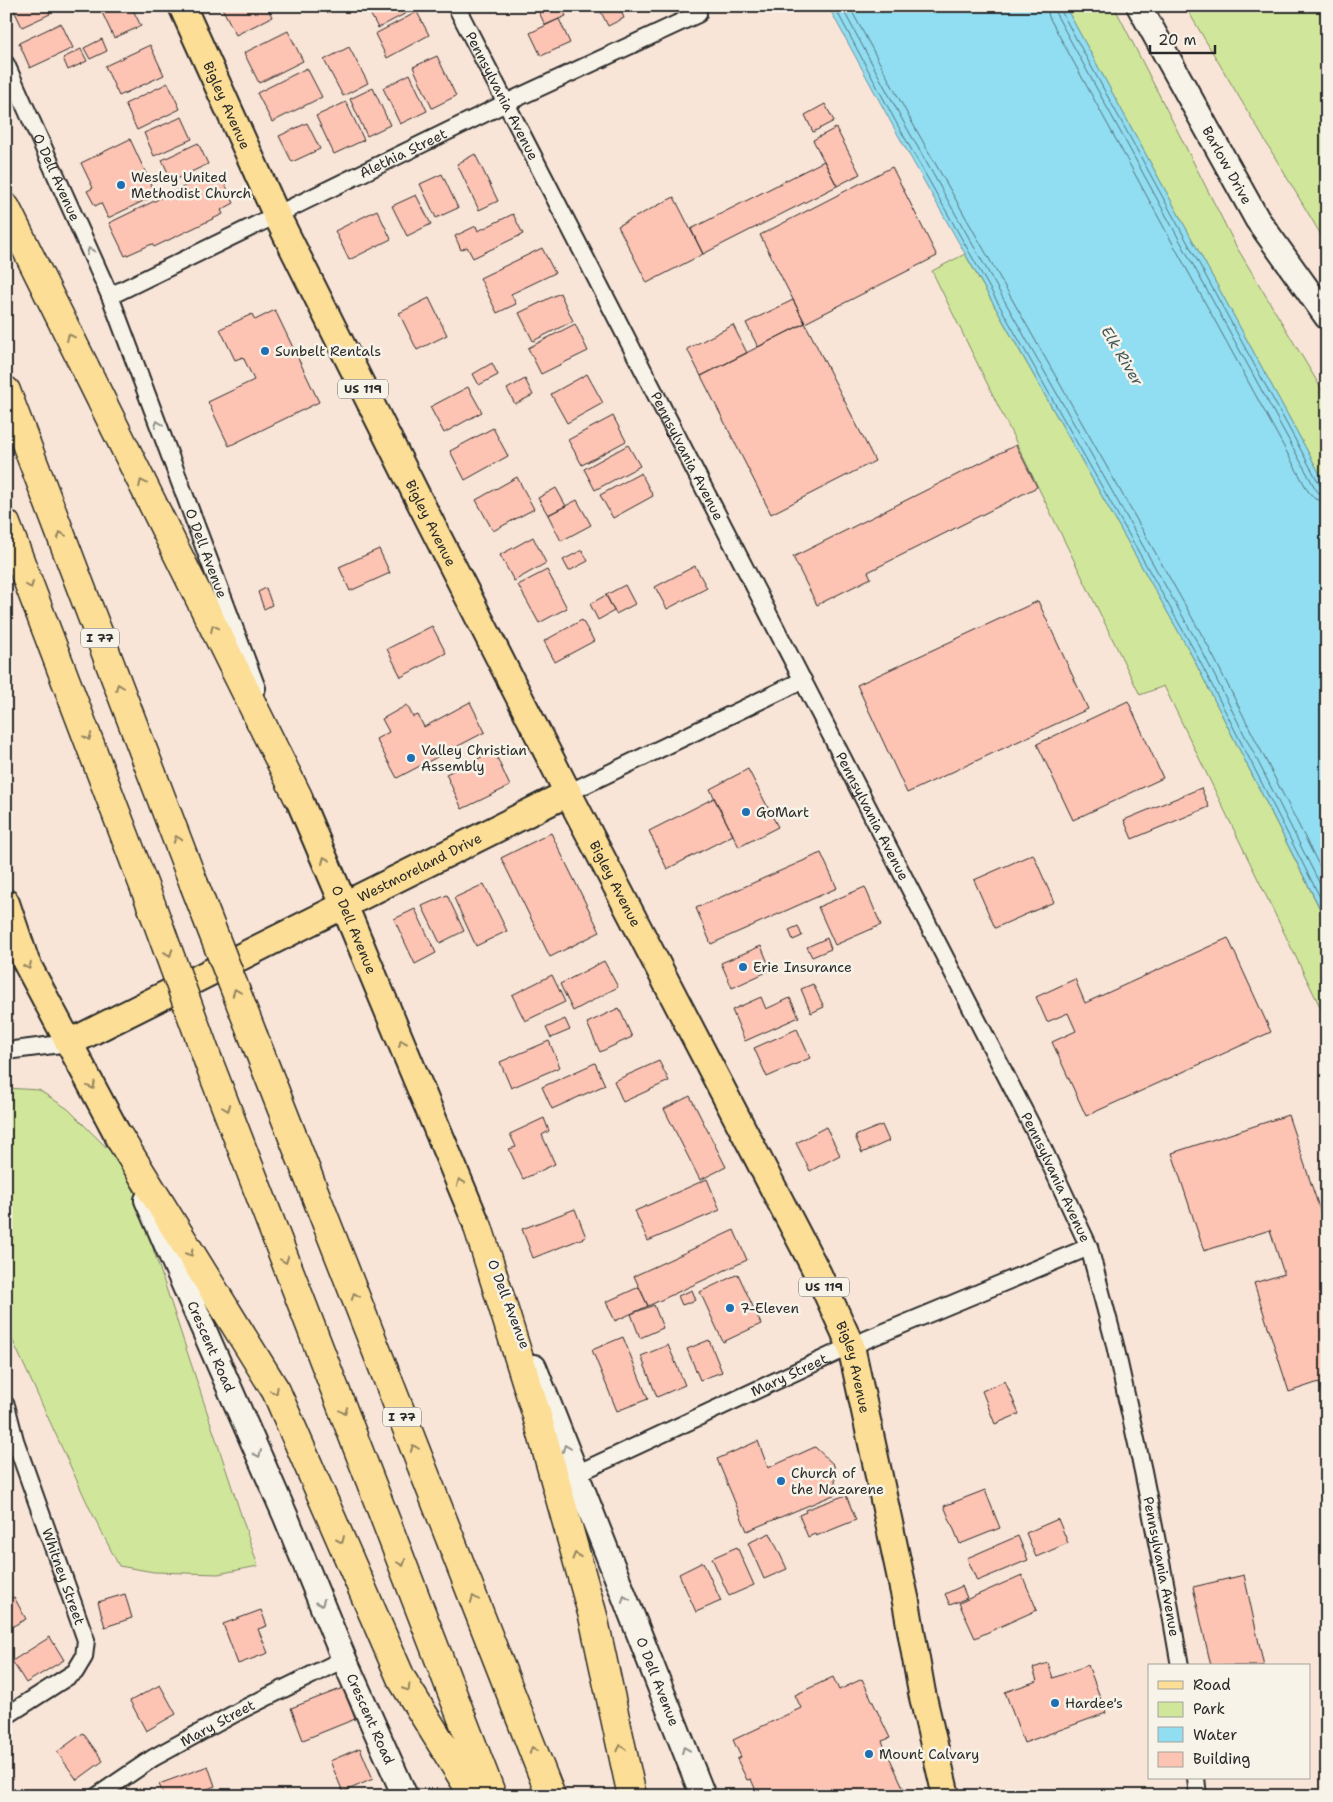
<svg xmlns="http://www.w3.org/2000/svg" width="1333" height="1802" viewBox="0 0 1333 1802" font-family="'Shantell Sans',sans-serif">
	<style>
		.green { fill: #d0e69b; stroke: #7e8863 }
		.water { fill: #91ddf1; stroke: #6896a2 }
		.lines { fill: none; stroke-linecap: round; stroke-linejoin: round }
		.shore { stroke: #54727a; stroke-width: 1 }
		.building { fill: #fdc3b3; stroke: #2b2b2b }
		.street-casing { stroke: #2b2b2b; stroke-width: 20 }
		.secondary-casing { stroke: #2b2b2b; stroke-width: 28 }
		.primary-casing { stroke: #2b2b2b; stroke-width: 30 }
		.highway-casing { stroke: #2b2b2b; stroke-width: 31 }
		.street { stroke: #f7f3e8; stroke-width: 16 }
		.secondary { stroke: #f7f3e8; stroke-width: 24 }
		.primary { stroke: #fcde96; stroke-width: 26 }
		.highway { stroke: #fcde96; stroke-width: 28 }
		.highway-bridge-casing { stroke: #2b2b2b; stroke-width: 31; stroke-linecap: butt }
		.highway-bridge { stroke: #fcde96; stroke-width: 28 }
		.oneway { stroke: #918f8a }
		.oneway2 { stroke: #948460 }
		.poi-dot { fill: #1f6fb2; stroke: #f7f3e8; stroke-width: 2 }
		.labels { text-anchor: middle; stroke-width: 5; stroke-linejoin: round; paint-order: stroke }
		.shield { fill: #f7f3e8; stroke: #686764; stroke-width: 1 }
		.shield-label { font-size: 12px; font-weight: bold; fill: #2b2b2b }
		.street-label { font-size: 14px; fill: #2b2b2b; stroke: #f7f3e8 }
		.poi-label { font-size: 14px; fill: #2b2b2b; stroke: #f7f3e8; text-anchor: start }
		.water-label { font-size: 15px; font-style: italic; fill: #44585c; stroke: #f7f3e8 }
	</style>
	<rect width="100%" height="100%" fill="#f9e5d8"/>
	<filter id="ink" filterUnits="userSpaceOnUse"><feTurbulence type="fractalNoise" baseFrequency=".02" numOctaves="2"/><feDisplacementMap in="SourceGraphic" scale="10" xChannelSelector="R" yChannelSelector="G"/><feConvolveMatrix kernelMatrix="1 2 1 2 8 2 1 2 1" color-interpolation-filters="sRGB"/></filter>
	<g filter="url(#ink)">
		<path class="green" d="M1065 6H1114L1236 246 1327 398V487Z
			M1185 6H1327V245Z
			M965 254 1190 652 1327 923V1021L1164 686 1140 695 932 271Z
			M6 1088 39 1090 68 1109 117 1158 134 1191 258 1566 218 1574 154 1572 119 1566 90 1509 6 1326Z"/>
		<path class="water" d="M828 6H1065L1327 487V922L1190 652 893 126Z"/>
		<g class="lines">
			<path class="shore" d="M834 6 897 124 1194 650 1327 911
				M841 6 903 121 1200 647 1327 898
				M849 6 909 117 1207 644 1327 881
				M1047 6 1049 17 1308 491 1315 499 1327 502
				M1054 6 1056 14 1315 488 1319 493 1327 494
				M1061 6V11L1320 485 1327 488"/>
		</g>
		<path class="building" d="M12 6H47L50 14 22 27Z
			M99 6H131L141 26 114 38Z
			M221 6H267L272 17 236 35Z
			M366 6H410L412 10 378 28Z
			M542 6H561L566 16 545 25 537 8Z
			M598 6H619L624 18 608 26Z
			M417 12 429 35 387 58 375 34Z
			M559 19 570 43 541 56 530 33Z
			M61 23 73 48 30 68 19 43Z
			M288 31 303 61 259 83 244 53Z
			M102 39 107 51 90 59 84 48Z
			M150 45 164 75 119 96 105 66Z
			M349 47 368 83 343 96 324 60Z
			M81 49 87 61 68 70 63 58Z
			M437 56 456 96 432 108 413 67Z
			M307 68 322 97 272 122 257 93Z
			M410 74 427 111 400 124 383 88Z
			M168 83 180 109 137 130 125 104Z
			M373 88 390 125 367 136 350 99Z
			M346 102 364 140 334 154 316 116Z
			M825 104 834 121 813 132 805 115Z
			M182 117 192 139 154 156 144 133Z
			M307 123 320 149 292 162 279 136Z
			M836 128 860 174 837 186 813 140Z
			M130 139 156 195 108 218 101 203 95 206 87 191 93 188 81 163Z
			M198 143 208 164 172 181 162 160Z
			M475 154 498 201 479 210 457 164Z
			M824 161 837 186 703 254 691 229Z
			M892 167 937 256 805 323 760 235Z
			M442 174 458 208 436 218 420 184Z
			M221 176 234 203 221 210 223 214 154 247 152 244 125 256 109 223 204 177 207 183Z
			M416 195 431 224 407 236 392 206Z
			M674 197 703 254 647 283 618 226Z
			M377 210 391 239 349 260 335 231Z
			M513 214 523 234 473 258 467 247 461 250 455 236 476 226 478 231Z
			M542 248 555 273 511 294 516 304 497 313 480 278Z
			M560 293 573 321 533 341 519 313Z
			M429 298 447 335 417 350 399 313Z
			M793 300 805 323 758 347 746 323Z
			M275 310 319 402 229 446 208 402 254 380 243 357 235 360 220 329 252 314 255 320Z
			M805 323 875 461 771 514 701 376Z
			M575 324 588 351 541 374 528 348Z
			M733 325 747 353 701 376 687 349Z
			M492 363 498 375 479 385 473 374Z
			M587 374 603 403 567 423 551 394Z
			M525 379 533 395 515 404 507 389Z
			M468 387 482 412 444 433 430 407Z
			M613 416 626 441 582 465 568 440Z
			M493 428 508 456 465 480 450 451Z
			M628 445 640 466 595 490 584 469Z
			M1016 445 1037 487 868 572 871 578 817 605 793 557Z
			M641 473 653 496 613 518 600 495Z
			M517 477 534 509 493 531 476 500Z
			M556 488 566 506 548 515 538 498Z
			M577 500 591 525 561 541 548 515Z
			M533 537 546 563 514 581 500 555Z
			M379 549 390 573 350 591 339 567Z
			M582 550 588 561 569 571 563 560Z
			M695 566 707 588 667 609 655 587Z
			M547 570 567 608 539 623 518 585Z
			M625 585 635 604 616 614 606 595Z
			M266 588 272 605 264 609 258 592Z
			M606 595 614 611 598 620 590 604Z
			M1038 601 1088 709 907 793 857 685Z
			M582 620 594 641 555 662 544 641Z
			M432 626 446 653 401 677 387 649Z
			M1128 701 1163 778 1073 820 1037 744Z
			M470 702 485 732 397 778 376 739 389 732 382 719 407 705 413 717 418 715 424 727Z
			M494 751 510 786 462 809 446 774Z
			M748 769 778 827 739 847 710 789Z
			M1201 788 1209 807 1132 839 1124 820Z
			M714 798 733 835 667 869 649 831Z
			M551 833 600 932 550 957 501 858Z
			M821 853 837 888 711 944 696 908Z
			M1033 854 1054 902 995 928 974 880Z
			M484 884 507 931 476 946 454 898Z
			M865 887 881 925 835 945 818 907Z
			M447 895 464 931 440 943 422 906Z
			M415 909 436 953 415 964 394 919Z
			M798 926 802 936 793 940 789 930Z
			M827 938 831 949 812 957 807 947Z
			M1228 938 1271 1032 1086 1116 1052 1042 1076 1031 1068 1013 1047 1022 1036 997 1075 979 1085 1003Z
			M761 946 771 970 732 988 721 963Z
			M604 961 618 987 573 1011 560 984Z
			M552 975 565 1002 525 1021 512 995Z
			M813 984 824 1007 811 1013 801 989Z
			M761 997 766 1009 790 998 799 1017 745 1041 732 1010Z
			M619 1008 632 1037 600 1052 587 1023Z
			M565 1019 570 1030 551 1038 546 1028Z
			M797 1029 810 1058 767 1077 754 1048Z
			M549 1041 560 1067 511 1088 500 1062Z
			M659 1061 669 1081 623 1102 614 1081Z
			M595 1063 605 1085 552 1109 542 1087Z
			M690 1096 726 1167 700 1180 664 1109Z
			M1288 1115 1327 1231V1407L1319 1382 1289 1392 1254 1283 1284 1274 1270 1230 1204 1251 1172 1153Z
			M544 1118 549 1131 542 1135 555 1164 523 1179 509 1149 516 1147 510 1134Z
			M882 1125 889 1141 862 1153 855 1136Z
			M826 1127 840 1155 810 1171 796 1143Z
			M707 1179 720 1210 648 1241 635 1211Z
			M575 1209 586 1237 533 1258 522 1229Z
			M734 1230 747 1260 648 1306 634 1276Z
			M738 1274 761 1324 723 1342 700 1292Z
			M639 1287 648 1306 615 1321 606 1302Z
			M692 1290 696 1300 682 1305 678 1296Z
			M654 1305 663 1328 640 1338 631 1314Z
			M623 1337 648 1399 617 1411 592 1350Z
			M709 1340 722 1372 700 1380 687 1349Z
			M668 1345 685 1385 657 1397 641 1356Z
			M1005 1381 1019 1414 995 1424 982 1391Z
			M758 1441 768 1468 815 1447 834 1465 836 1494 747 1531 717 1459Z
			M985 1490 1000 1528 960 1544 944 1506Z
			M846 1495 856 1520 816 1536 815 1534 808 1537 799 1515 806 1512 805 1510Z
			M1058 1519 1068 1543 1036 1557 1026 1533Z
			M770 1533 787 1569 764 1579 748 1543Z
			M1018 1536 1028 1560 977 1581 967 1558Z
			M737 1547 754 1585 729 1596 712 1558Z
			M703 1562 721 1601 696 1612 679 1574Z
			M1022 1575 1037 1610 975 1638 959 1603Z
			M1244 1575 1264 1666H1211L1193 1587Z
			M962 1586 967 1598 950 1605 945 1594Z
			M125 1594 132 1618 105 1627 98 1602Z
			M14 1597 26 1619 6 1630V1600Z
			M261 1610 267 1626 258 1629 268 1653 238 1664 223 1624Z
			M50 1637 64 1660 26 1683 12 1661Z
			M1048 1663 1053 1678 1088 1665 1106 1713 1024 1743 1005 1692 1037 1681 1033 1668Z
			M833 1677 839 1690 862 1679 890 1738 882 1741 907 1796H762L759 1790 756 1791 751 1779 747 1780 737 1759 741 1757 733 1740 801 1708 795 1695Z
			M160 1685 176 1714 146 1731 130 1701Z
			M343 1688 355 1719 303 1740 291 1708Z
			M83 1733 103 1761 77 1780 57 1752Z
			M360 1748 373 1779 343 1792 330 1761Z
			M208 1766 215 1786 190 1796H164L159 1784Z
			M7 1780 13 1796H6Z"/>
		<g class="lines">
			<defs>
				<g id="street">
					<path id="s1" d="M456 6 1040 1142 1089 1247 1114 1341 1143 1471 1169 1603 1180 1666"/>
					<path id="s2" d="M6 64 110 296 257 688"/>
					<path id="s3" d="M110 296 506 103 698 14"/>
					<path d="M568 793 803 680"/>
					<path d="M6 1051 69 1043"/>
					<path id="s4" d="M6 1405 15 1440 86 1640 84 1657 75 1672 6 1716"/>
					<path id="s5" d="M576 1474 851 1346 1089 1247"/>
					<path d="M1196 1778 1198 1796"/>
					<path id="s6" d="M97 1796 153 1758 243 1709 344 1659"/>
				</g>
				<g id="secondary">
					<path id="s7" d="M1139 6 1257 219 1327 317"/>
					<path id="s8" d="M147 1200 286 1517 344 1659 405 1796"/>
					<path id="s9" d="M534 1367 703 1796"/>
				</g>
				<g id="primary">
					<path id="s10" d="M182 6 276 214 416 494 568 793 818 1274 851 1346 906 1602 922 1693 946 1796"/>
					<path id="s11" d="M298 797 344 905 478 1227"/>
					<path d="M6 903 26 962 119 1137"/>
					<path id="s12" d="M69 1043 568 793"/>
				</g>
				<path id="highway" d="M6 208 298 797
					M6 391 194 884
					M6 524 152 907
					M254 1038 551 1796
					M209 1063 492 1796
					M119 1137 276 1391 401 1678 474 1796
					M478 1227 537 1416 593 1616 632 1796"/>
			</defs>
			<use href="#street" class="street-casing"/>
			<use href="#secondary" class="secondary-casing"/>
			<use href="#primary" class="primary-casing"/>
			<use href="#highway" class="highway-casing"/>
			<use href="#street" class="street"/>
			<use href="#secondary" class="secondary"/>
			<use href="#primary" class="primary"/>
			<use href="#highway" class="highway"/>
			<defs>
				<path id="highway-bridge" d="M194 884 254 1038
					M152 907 209 1063"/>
			</defs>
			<use href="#highway-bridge" class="highway-bridge-casing"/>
			<use href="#highway-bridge" class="highway-bridge"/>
		</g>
		<defs><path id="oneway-chevron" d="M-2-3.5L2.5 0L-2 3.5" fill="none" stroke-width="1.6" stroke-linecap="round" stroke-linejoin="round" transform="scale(1.25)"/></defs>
		<g class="oneway">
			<use href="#oneway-chevron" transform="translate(90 251) rotate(-114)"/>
			<use href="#oneway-chevron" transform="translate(158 424) rotate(-111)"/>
			<use href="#oneway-chevron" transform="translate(566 1448) rotate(-111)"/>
			<use href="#oneway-chevron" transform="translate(258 1454) rotate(66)"/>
			<use href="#oneway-chevron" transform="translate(625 1599) rotate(-112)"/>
			<use href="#oneway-chevron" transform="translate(321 1603) rotate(68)"/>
			<use href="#oneway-chevron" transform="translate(685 1750) rotate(-112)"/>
		</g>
		<g class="oneway2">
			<use href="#oneway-chevron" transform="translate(70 337) rotate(-116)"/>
			<use href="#oneway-chevron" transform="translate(142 483) rotate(-116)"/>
			<use href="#oneway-chevron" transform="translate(61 535) rotate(-111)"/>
			<use href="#oneway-chevron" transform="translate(30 585) rotate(69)"/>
			<use href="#oneway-chevron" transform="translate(214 628) rotate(-116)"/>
			<use href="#oneway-chevron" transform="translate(119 687) rotate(-111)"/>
			<use href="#oneway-chevron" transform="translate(88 737) rotate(69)"/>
			<use href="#oneway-chevron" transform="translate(177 839) rotate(-111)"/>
			<use href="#oneway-chevron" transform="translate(325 860) rotate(-113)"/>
			<use href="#oneway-chevron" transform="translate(169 953) rotate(70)"/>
			<use href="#oneway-chevron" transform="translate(28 966) rotate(64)"/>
			<use href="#oneway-chevron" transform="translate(236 992) rotate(-111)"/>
			<use href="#oneway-chevron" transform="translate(402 1043) rotate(-113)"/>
			<use href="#oneway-chevron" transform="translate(92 1086) rotate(62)"/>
			<use href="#oneway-chevron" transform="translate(227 1108) rotate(69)"/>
			<use href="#oneway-chevron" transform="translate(460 1182) rotate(-113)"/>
			<use href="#oneway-chevron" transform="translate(190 1253) rotate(58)"/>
			<use href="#oneway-chevron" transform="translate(285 1260) rotate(69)"/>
			<use href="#oneway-chevron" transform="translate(355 1296) rotate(-111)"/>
			<use href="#oneway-chevron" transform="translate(275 1391) rotate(62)"/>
			<use href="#oneway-chevron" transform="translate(344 1411) rotate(69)"/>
			<use href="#oneway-chevron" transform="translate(414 1448) rotate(-111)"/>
			<use href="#oneway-chevron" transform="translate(341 1540) rotate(66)"/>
			<use href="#oneway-chevron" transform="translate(576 1556) rotate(-106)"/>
			<use href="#oneway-chevron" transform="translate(402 1563) rotate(69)"/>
			<use href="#oneway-chevron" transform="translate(474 1599) rotate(-111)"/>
			<use href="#oneway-chevron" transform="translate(407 1688) rotate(58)"/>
			<use href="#oneway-chevron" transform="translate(621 1748) rotate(-102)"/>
			<use href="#oneway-chevron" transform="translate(533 1750) rotate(-111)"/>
		</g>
	</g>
	<g class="poi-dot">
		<circle cx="121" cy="185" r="5"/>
		<circle cx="265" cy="351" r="5"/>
		<circle cx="411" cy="758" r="5"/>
		<circle cx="746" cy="812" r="5"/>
		<circle cx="743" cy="967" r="5"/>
		<circle cx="730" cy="1308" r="5"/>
		<circle cx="781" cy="1481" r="5"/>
		<circle cx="1055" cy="1703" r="5"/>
		<circle cx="869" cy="1754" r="5"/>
	</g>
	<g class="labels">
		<g class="shield">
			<rect x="338" y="379.5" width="50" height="19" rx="4"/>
			<rect x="81" y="628.5" width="38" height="19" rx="4"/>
			<rect x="799" y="1277.5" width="50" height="19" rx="4"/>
			<rect x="383" y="1407.5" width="38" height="19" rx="4"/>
		</g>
		<g class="shield-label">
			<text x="363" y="393">US 119</text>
			<text x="100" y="642">I 77</text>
			<text x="824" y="1291">US 119</text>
			<text x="402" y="1421">I 77</text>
		</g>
		<g class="street-label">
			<text dy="5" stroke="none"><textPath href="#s1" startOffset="101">Pennsylvania Avenue</textPath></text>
			<text dy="5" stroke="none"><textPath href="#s10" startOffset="109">Bigley Avenue</textPath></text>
			<text dy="5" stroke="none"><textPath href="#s3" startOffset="326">Alethia Street</textPath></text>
			<text dy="5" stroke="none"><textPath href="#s7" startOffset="182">Barlow Drive</textPath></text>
			<text dy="5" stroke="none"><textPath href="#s2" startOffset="124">O Dell Avenue</textPath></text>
			<text dy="5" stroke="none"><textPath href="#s1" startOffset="506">Pennsylvania Avenue</textPath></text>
			<text dy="5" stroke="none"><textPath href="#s10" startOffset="574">Bigley Avenue</textPath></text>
			<text dy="5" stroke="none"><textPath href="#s2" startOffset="529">O Dell Avenue</textPath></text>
			<text dy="5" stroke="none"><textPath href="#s1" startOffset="911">Pennsylvania Avenue</textPath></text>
			<text dy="5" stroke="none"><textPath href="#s12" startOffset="392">Westmoreland Drive</textPath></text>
			<text dy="5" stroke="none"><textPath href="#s10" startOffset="979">Bigley Avenue</textPath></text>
			<text dy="5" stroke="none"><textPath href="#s11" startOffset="144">O Dell Avenue</textPath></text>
			<text dy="5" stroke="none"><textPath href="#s1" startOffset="1316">Pennsylvania Avenue</textPath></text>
			<text transform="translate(509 1304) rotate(69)" y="5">O Dell Avenue</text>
			<text dy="5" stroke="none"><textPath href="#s8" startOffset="160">Crescent Road</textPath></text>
			<text dy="5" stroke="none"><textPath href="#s10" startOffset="1519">Bigley Avenue</textPath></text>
			<text dy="5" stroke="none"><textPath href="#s5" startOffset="235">Mary Street</textPath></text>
			<text dy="5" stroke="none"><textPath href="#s1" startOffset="1721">Pennsylvania Avenue</textPath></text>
			<text dy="5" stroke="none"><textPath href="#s4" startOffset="181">Whitney Street</textPath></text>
			<text dy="5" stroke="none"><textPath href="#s9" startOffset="338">O Dell Avenue</textPath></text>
			<text dy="5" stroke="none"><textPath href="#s8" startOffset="565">Crescent Road</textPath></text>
			<text dy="5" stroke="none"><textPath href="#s6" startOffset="141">Mary Street</textPath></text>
		</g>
		<g class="poi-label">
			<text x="131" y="182">Wesley United<tspan x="131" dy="16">Methodist Church</tspan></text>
			<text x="275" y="356">Sunbelt Rentals</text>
			<text x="421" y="755">Valley Christian<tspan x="421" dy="16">Assembly</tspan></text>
			<text x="756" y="817">GoMart</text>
			<text x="753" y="972">Erie Insurance</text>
			<text x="740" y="1313">7-Eleven</text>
			<text x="791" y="1478">Church of<tspan x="791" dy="16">the Nazarene</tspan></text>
			<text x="1065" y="1708">Hardee's</text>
			<text x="879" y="1759">Mount Calvary</text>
		</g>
		<g class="water-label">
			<text transform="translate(1122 356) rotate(59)" y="5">Elk River</text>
		</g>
	</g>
	<rect width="1333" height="1802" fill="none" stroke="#f7f3e8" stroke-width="25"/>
	<rect x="12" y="12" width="1308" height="1777" fill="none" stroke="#2b2b2b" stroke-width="2" filter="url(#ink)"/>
	<rect x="1148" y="1664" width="162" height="115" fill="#f7f3e8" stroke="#a5a39c"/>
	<rect x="1158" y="1681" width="25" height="8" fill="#fcde96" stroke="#a5a39c"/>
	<text x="1193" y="1690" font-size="15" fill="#2b2b2b">Road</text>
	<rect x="1158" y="1702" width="25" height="15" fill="#d0e69b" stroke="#a5a39c"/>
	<text x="1193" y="1714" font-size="15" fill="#2b2b2b">Park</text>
	<rect x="1158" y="1727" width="25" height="15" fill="#91ddf1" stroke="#a5a39c"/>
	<text x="1193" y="1740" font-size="15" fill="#2b2b2b">Water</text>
	<rect x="1158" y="1752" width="25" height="15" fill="#fdc3b3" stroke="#a5a39c"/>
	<text x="1193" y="1764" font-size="15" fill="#2b2b2b">Building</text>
	<path d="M1150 45v8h65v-8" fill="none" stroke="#2b2b2b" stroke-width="2.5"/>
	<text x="1158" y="45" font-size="15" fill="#2b2b2b" stroke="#f7f3e8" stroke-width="4" paint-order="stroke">20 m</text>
</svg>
